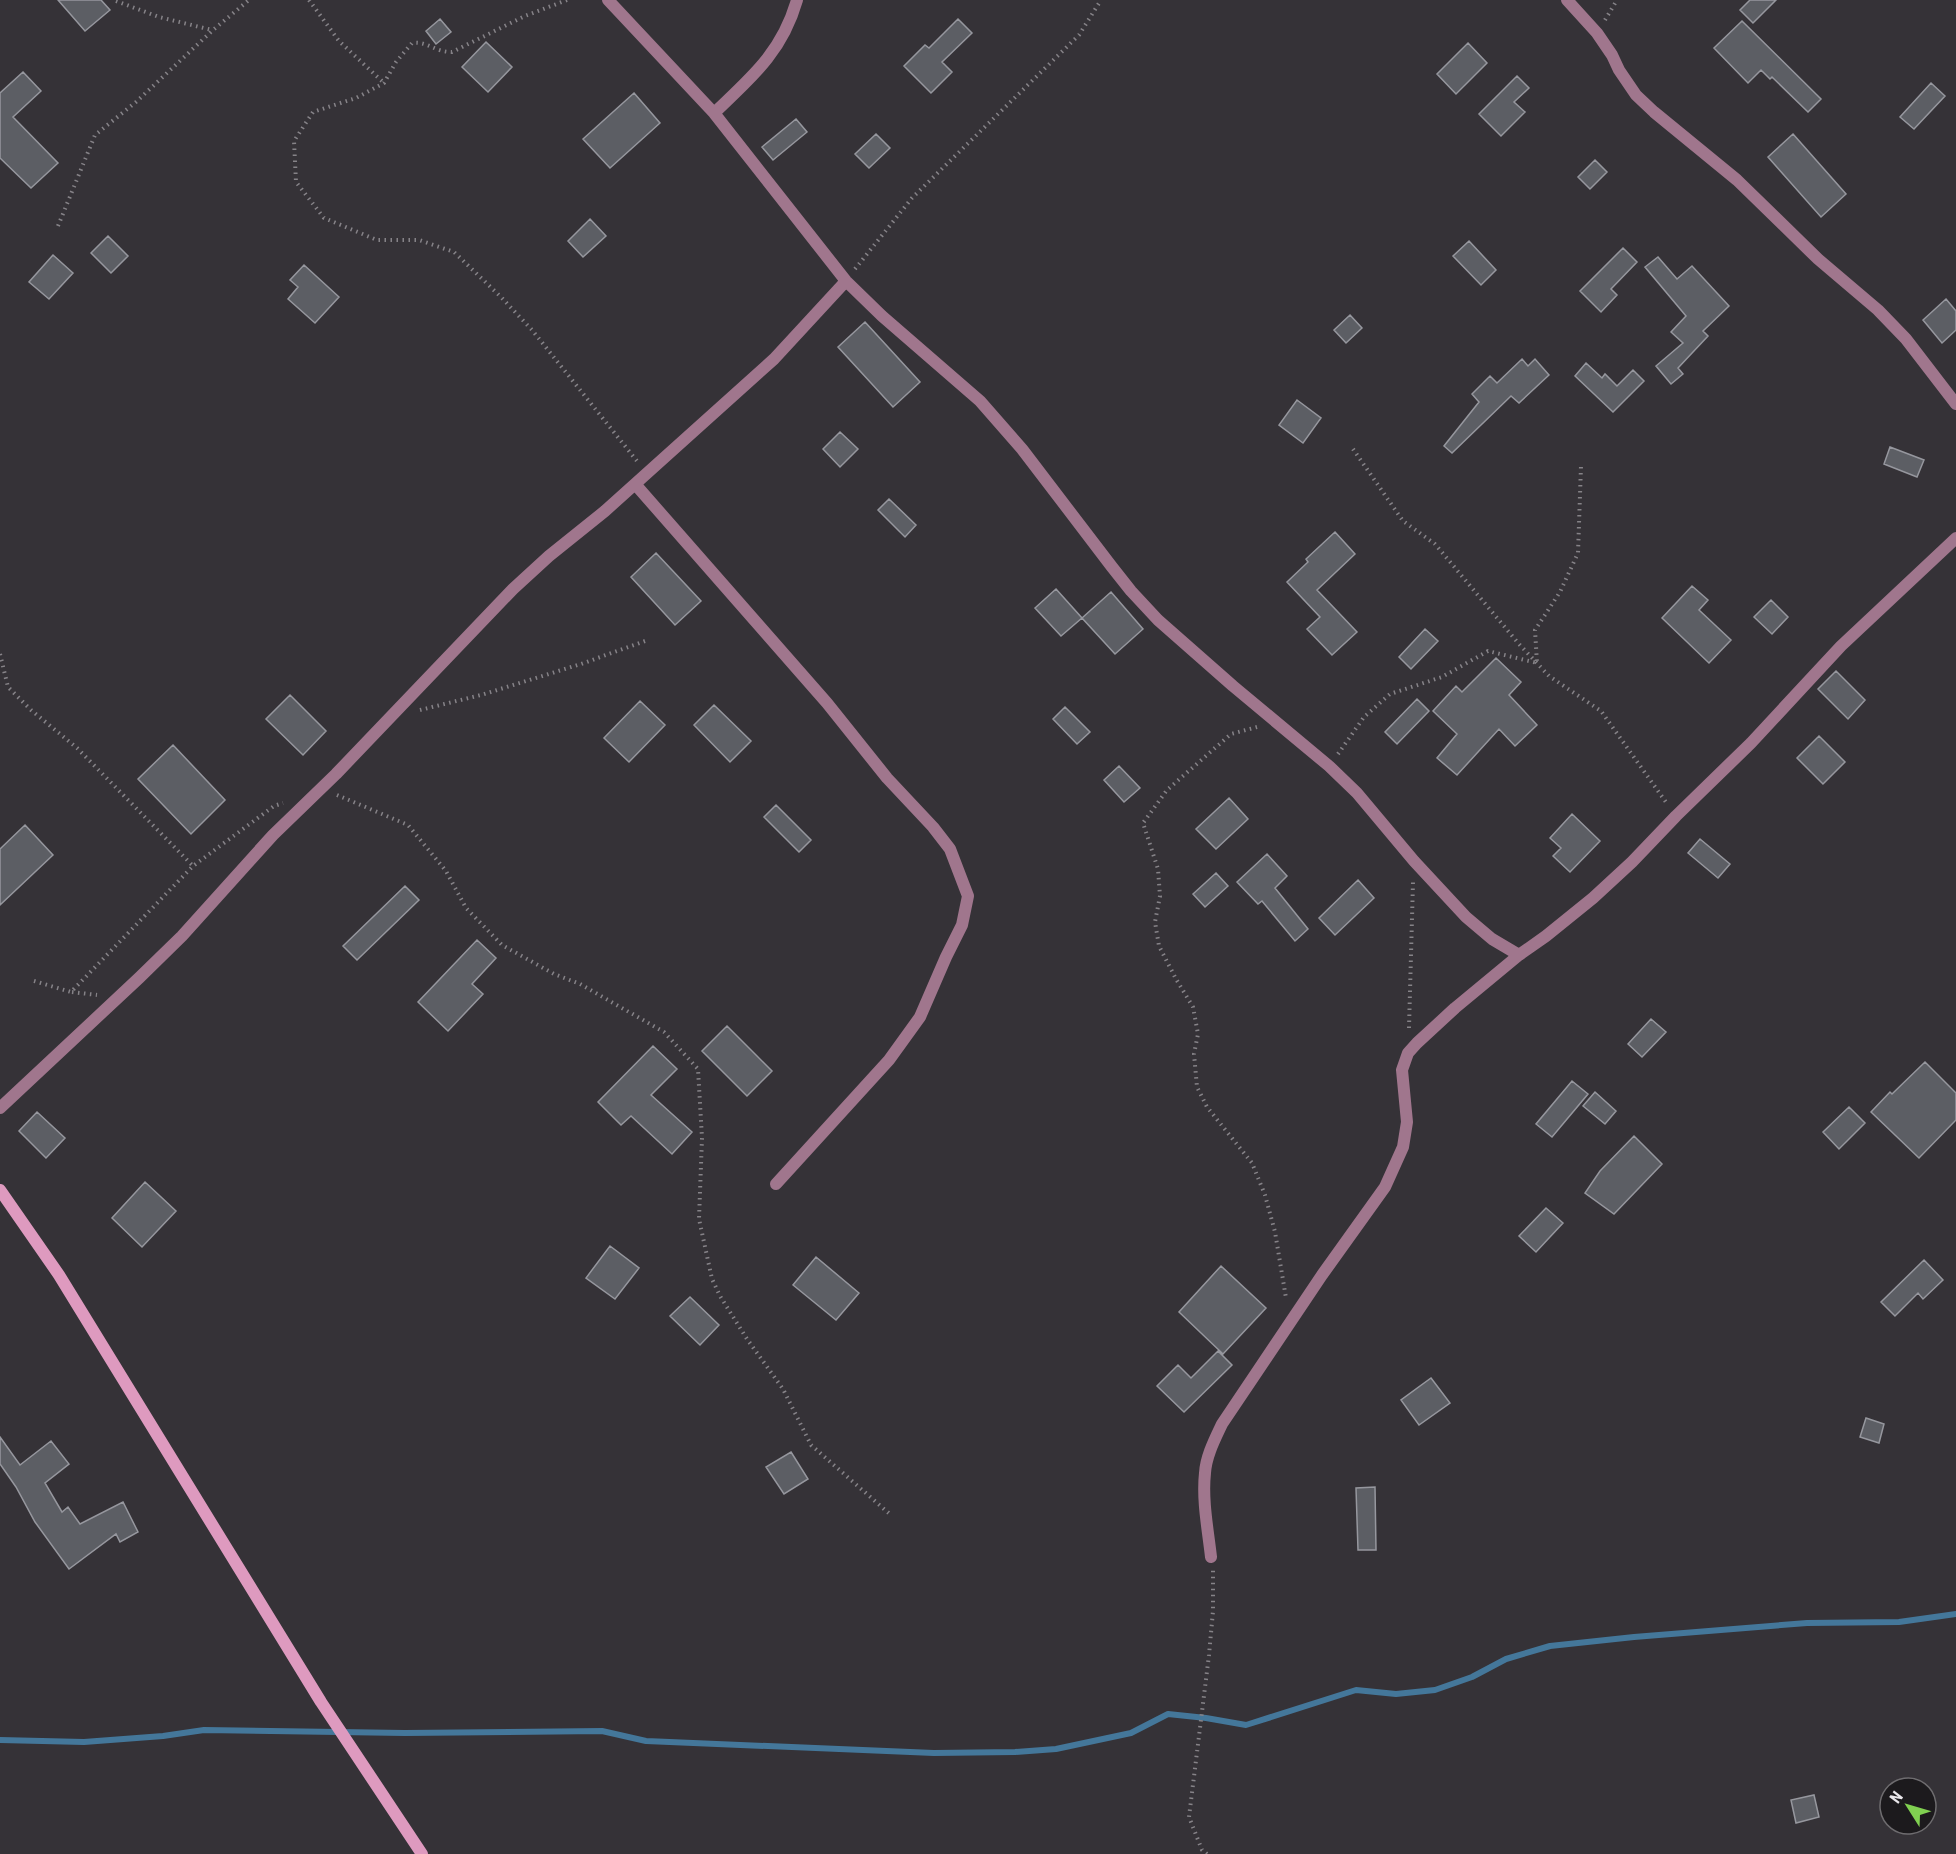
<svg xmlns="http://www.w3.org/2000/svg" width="1956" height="1854" viewBox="0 0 1956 1854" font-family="'Roboto Condensed',sans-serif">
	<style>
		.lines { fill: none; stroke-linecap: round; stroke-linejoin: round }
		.stream { stroke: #44779a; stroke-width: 6 }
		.building { fill: #5c5e64; stroke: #96979e; stroke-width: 1.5 }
		.path { stroke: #868388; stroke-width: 4; stroke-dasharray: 1.5 4.5; stroke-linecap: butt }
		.street { stroke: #a0768d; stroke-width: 12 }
		.secondary { stroke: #de9abf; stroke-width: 12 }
	</style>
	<rect width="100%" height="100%" fill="#353237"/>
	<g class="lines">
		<path class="stream" d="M0 1740 84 1742 163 1736 204 1730 405 1733 602 1731 646 1741 934 1753 1015 1752 1056 1749 1131 1733 1168 1714 1206 1718 1246 1725 1356 1690 1396 1694 1435 1690 1472 1677 1506 1659 1550 1646 1634 1637 1807 1623 1899 1622 1956 1614"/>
	</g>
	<path class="building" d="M58 0H101L110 10 85 31Z
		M1750 0H1776L1753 23 1740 10Z
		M440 19 451 32 436 44 426 31Z
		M958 19 972 33 942 62 952 72 931 93 904 66 925 45 929 48Z
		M1742 21 1821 99 1808 112 1772 77 1770 79 1761 70 1748 83 1714 48Z
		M486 42 512 67 488 92 462 67Z
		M1468 43 1487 63 1456 94 1437 74Z
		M23 72 41 91 13 117 58 163 31 188 0 158V93Z
		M1517 76 1529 88 1514 102 1525 112 1501 136 1479 114Z
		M1931 83 1945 96 1914 129 1900 117Z
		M634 93 660 123 610 168 583 139Z
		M796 119 807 132 773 160 762 147Z
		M876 134 890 148 869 168 855 154Z
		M1793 134 1846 194 1821 217 1768 157Z
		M1595 160 1607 172 1590 189 1578 177Z
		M590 219 606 236 583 257 568 241Z
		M108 236 128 256 111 273 91 253Z
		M1469 241 1496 270 1481 285 1453 256Z
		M1623 248 1637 262 1611 289 1617 295 1601 312 1580 291Z
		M53 255 73 273 49 299 29 282Z
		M1658 257 1677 279 1692 266 1729 306 1703 331 1708 336 1678 368 1683 374 1671 384 1656 366 1683 343 1671 332 1686 316 1645 267Z
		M304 265 339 297 315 323 288 299 298 287 290 280Z
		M1946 299 1956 311V330L1942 343 1923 320Z
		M1350 315 1362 328 1346 343 1334 330Z
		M865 322 920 382 893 407 838 347Z
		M1522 359 1528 366 1535 359 1549 375 1519 403 1511 396 1452 453 1444 446 1479 402 1472 394 1490 376 1497 383Z
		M1586 363 1602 378 1605 374 1617 386 1633 370 1644 381 1613 412 1575 376Z
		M1297 400 1321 418 1303 443 1279 425Z
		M840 432 858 449 840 467 823 449Z
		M1890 447 1924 460 1917 477 1884 464Z
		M889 499 916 525 905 537 878 510Z
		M1335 532 1355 554 1317 590 1357 632 1332 655 1307 629 1320 617 1287 582 1308 562 1306 559Z
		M656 553 701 601 675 625 631 577Z
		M1692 586 1708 600 1699 610 1731 640 1709 663 1662 618Z
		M1056 589 1082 618 1061 636 1035 608Z
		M1111 592 1143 629 1115 654 1082 618Z
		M1771 600 1788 617 1772 634 1754 617Z
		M1425 629 1438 641 1411 669 1399 657Z
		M1496 658 1521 682 1509 695 1537 725 1515 746 1499 729 1457 775 1437 758 1457 734 1433 711 1456 686 1462 692Z
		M1836 671 1865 700 1848 719 1818 689Z
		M290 695 326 731 303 755 266 719Z
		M1417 699 1429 711 1397 744 1385 732Z
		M640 701 665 725 629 762 604 738Z
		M714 705 751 741 730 762 694 725Z
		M1065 707 1090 732 1077 744 1053 719Z
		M1819 736 1845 762 1823 784 1797 758Z
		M173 745 225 800 191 834 138 779Z
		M1119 766 1140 788 1124 802 1104 780Z
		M1229 798 1248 819 1216 849 1196 829Z
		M776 805 811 840 799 852 764 817Z
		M1572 814 1600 841 1570 872 1553 856 1561 848 1550 838Z
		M25 825 53 855 0 905V849Z
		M1700 839 1730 864 1718 878 1688 853Z
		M1267 854 1287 876 1275 888 1308 929 1295 941 1262 901 1258 904 1237 882Z
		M1216 873 1228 886 1205 907 1193 894Z
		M1358 880 1374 898 1335 935 1319 918Z
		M405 886 419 900 357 960 343 946Z
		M477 940 496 958 472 984 483 994 448 1031 418 1002Z
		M1651 1019 1666 1032 1642 1057 1628 1044Z
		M727 1026 772 1071 747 1096 702 1051Z
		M653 1046 677 1069 651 1095 692 1132 672 1154 631 1116 621 1125 598 1102Z
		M1925 1062 1956 1093V1120L1919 1158 1871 1112 1890 1092 1892 1094Z
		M1572 1081 1588 1094 1552 1137 1536 1124Z
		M1595 1092 1616 1111 1605 1124 1583 1106Z
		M1849 1107 1865 1123 1839 1149 1823 1132Z
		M37 1112 65 1138 46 1158 19 1131Z
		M1634 1136 1662 1164 1614 1214 1585 1193 1600 1171Z
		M145 1182 176 1211 142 1247 112 1218Z
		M1546 1208 1563 1223 1536 1252 1519 1236Z
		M610 1246 639 1268 615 1299 586 1278Z
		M816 1257 859 1293 836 1320 793 1285Z
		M1924 1260 1943 1280 1923 1299 1918 1293 1895 1316 1881 1302Z
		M1221 1266 1266 1308 1223 1354 1179 1312Z
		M690 1297 719 1325 700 1345 670 1316Z
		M1218 1351 1232 1365 1184 1412 1157 1386 1178 1365 1191 1378Z
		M1431 1378 1450 1403 1419 1425 1401 1400Z
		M1866 1418 1884 1424 1879 1443 1860 1437Z
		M0 1437 20 1465 51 1441 69 1464 45 1483 62 1512 68 1507 80 1524 123 1502 138 1532 120 1542 116 1534 69 1569 35 1522 16 1487 0 1464Z
		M791 1452 808 1479 784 1494 766 1467Z
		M1375 1487 1376 1550H1358L1356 1488Z
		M1814 1795 1819 1817 1796 1823 1791 1800Z"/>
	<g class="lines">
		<path class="path" d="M309 0 339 41 384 83
			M567 0 525 16 452 52C434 52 428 41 412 43L396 62 384 83 356 98 313 112 294 141 296 182 324 218 377 240H419L454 252 501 297 532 330 637 461
			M116 1 159 17 212 30
			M1605 20 1617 0
			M58 226 95 135 136 102 213 30 249 0
			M855 269 912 198 1079 35 1101 0
			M1353 449 1403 521 1435 544 1519 644 1549 676 1601 711 1668 805
			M0 654 8 687 31 710 77 748 193 866
			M420 710 481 695 581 664 645 641
			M1257 727 1231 734 1167 790 1143 823 1158 869 1160 896 1155 922 1159 946 1176 979 1193 1007 1198 1034 1194 1054 1197 1087 1207 1107 1252 1163 1265 1195 1275 1232 1286 1298
			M1338 754 1364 717 1390 694 1442 677 1488 651 1537 663 1535 630 1560 592 1578 553 1581 466
			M337 795 408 825 446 871 466 908 502 945 554 974 580 984 664 1032 698 1069 702 1138 699 1219 712 1279 720 1296 747 1339 783 1389 811 1445 892 1516
			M34 981 71 992 193 866 274 806 283 803
			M72 992 97 995
			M1409 1028 1413 882
			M1207 1854 1202 1850 1189 1817 1209 1655 1213 1611V1570"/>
		<path class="street" d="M608 0 714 113 846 281 882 316 980 401 1022 449 1112 567 1131 591 1158 620 1233 686 1329 766 1357 793 1414 861 1466 917 1492 939 1519 955
			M1567 0 1597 33 1612 55 1619 70 1636 95 1654 112 1737 180 1818 259 1878 310 1906 339 1956 404
			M714 113C752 77 782 52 797 0
			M635 484 827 703 887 778 933 827 950 849 968 896 962 925 946 957 920 1017 889 1060 776 1184
			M0 1108 139 978 182 936 273 835 336 774 513 589 549 556 605 511 774 359 846 281
			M1211 1557C1208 1530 1202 1500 1205 1473 1206 1456 1215 1439 1222 1424L1322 1275 1385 1187 1403 1147 1407 1122 1402 1070 1408 1053 1417 1043 1455 1008 1519 955 1546 936 1593 898 1632 862 1676 816 1751 743 1841 646 1956 538"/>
		<path class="secondary" d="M0 1190 59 1275 321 1702 422 1854"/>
	</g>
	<g transform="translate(1908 1806) rotate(307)"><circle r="28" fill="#1c1a1d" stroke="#6e6c6f" stroke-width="1.5"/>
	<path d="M0-4.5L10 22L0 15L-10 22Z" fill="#80d051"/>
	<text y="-9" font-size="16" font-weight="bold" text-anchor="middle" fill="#e9e7eb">N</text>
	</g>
</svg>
